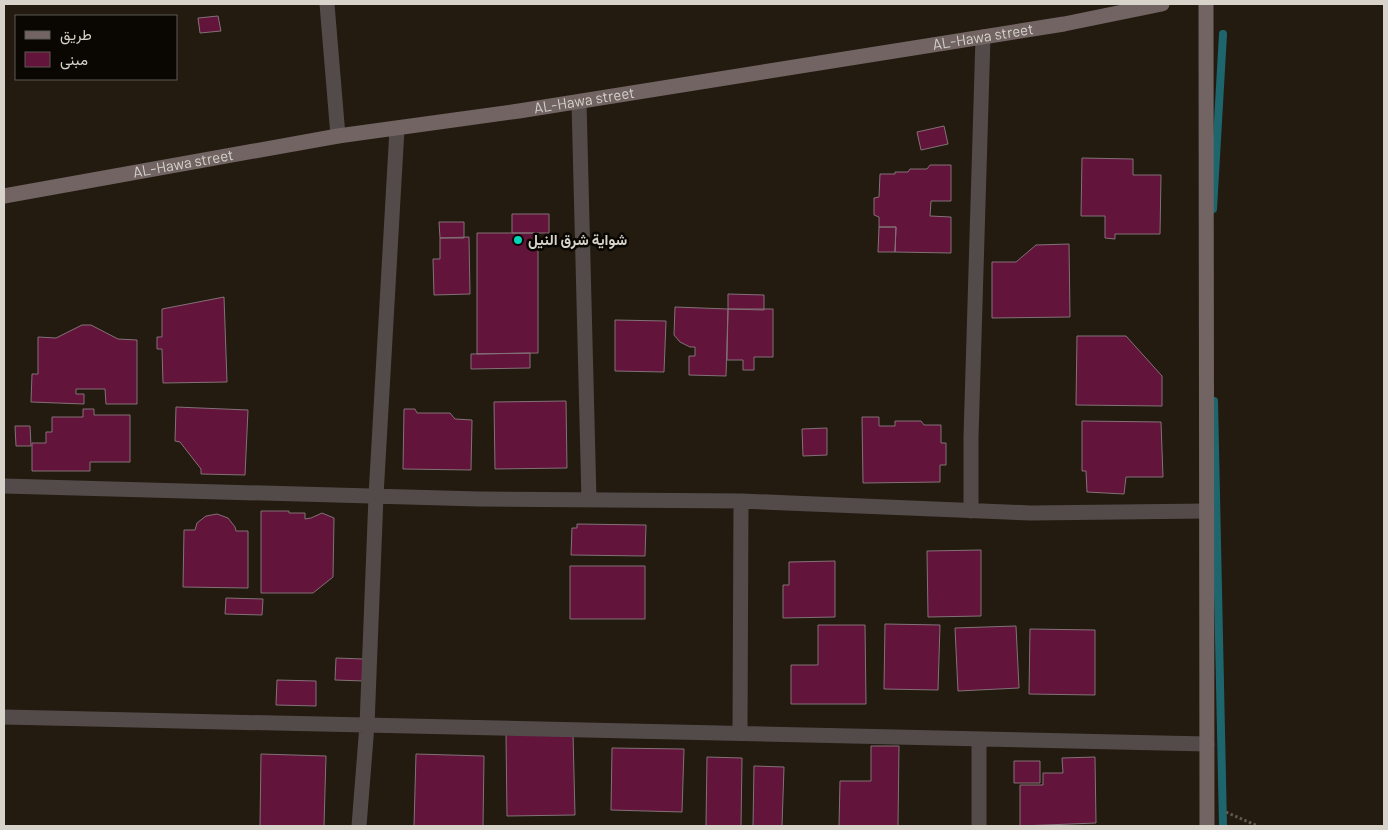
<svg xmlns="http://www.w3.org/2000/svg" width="1388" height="830" viewBox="0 0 1388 830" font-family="Barlow,Vazirmatn,sans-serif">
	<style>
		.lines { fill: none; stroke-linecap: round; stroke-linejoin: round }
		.stream { stroke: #1e666e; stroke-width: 8 }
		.building { fill: #62143b; stroke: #837177 }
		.path { stroke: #60594f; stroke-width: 3; stroke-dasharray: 2.5 2.5; stroke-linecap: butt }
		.street { stroke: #524b4a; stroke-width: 15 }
		.secondary { stroke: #716463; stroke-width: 15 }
		.poi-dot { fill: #00d5b7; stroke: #0a0703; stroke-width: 2 }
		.labels { text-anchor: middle; stroke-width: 5; stroke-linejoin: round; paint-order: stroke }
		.street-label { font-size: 15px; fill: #d7d2ca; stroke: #0a0703 }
		.poi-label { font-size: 15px; font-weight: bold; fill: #d7d2ca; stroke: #0a0703; text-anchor: start }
	</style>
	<rect width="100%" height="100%" fill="#231b10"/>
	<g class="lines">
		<path class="stream" d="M1213 209 1223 34
			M1214 401 1223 826"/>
	</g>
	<path class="building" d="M218 16 221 31 200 33 198 18Z
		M944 126 948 144 921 150 917 132Z
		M1082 158 1133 159V175H1161L1160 234H1115V239L1105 238V216H1081Z
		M930 165H951V201H931L930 216 951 217V253L895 252 896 227H879V217L874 215V198L879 197 880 174H895V172H908L910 169H927Z
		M512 214H549V233H512Z
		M439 222H464V238H440Z
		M879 227H896L895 252H878Z
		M477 233H538V353L477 354Z
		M469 237 470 294 434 295 433 259H440V238Z
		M1069 244 1070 317 992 318V262H1016L1036 245Z
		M728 294 764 295V310L728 309Z
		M224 297 227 382 163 383 162 349H157V337H162V309Z
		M675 307 728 309 726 376 689 375V356H695V347H690L680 342 674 335Z
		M728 309H773V357H754V370H743V360H727Z
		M615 320 666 321 664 372 615 371Z
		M82 325H91L118 339 137 340V404H106L105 389H76V394H84V404L31 402 32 374H38V337L56 338Z
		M1077 336H1126L1162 376V406L1076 405Z
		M530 353V368L471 369V354Z
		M566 401 567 468 495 469 494 402Z
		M176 407 248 410 245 475 201 474V469L180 442 175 441Z
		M83 409H94V415H130V462H90V471H32V443H46V432H52V417H83Z
		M404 409H415L417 413H450L455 419 472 420 471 470 403 469Z
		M862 417H879V426H895V421H921L924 425H941V443H946V465H940V482L863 483Z
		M1082 421 1161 422 1163 477H1126L1124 494 1087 492 1086 471H1082Z
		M15 426H30L31 446H16Z
		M827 428V455L803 456 802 429Z
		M261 511H289V513H305V519L311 518 322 513 334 518 333 577 313 593H261Z
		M217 514 228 518 235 527 236 531H248V588L183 587 184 530H195L197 523 206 516Z
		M577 524 646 525 645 556 571 555 572 528H577Z
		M981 550V616L928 617 927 551Z
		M835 561V617L783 618V585H789V562Z
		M570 566H645V619H570Z
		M226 598 263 599 262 615 225 614Z
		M885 624 940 625 938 690 884 689Z
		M818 625H865L866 704H791V665H818Z
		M1016 626 1019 688 958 691 955 628Z
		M1030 629 1095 630V695L1029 694Z
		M336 658 364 659V681L335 680Z
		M277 680 316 681V706L276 705Z
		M573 733 575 815 507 816 506 734Z
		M871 746H899L898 826H839L840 781H871Z
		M612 748 684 749 682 812 611 810Z
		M261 754 326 756 324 826H260Z
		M416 754 484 756 483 826H414Z
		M707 757 742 758 741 826H706Z
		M1095 757 1096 823 1020 826V785H1043V773H1063L1062 758Z
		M1014 761H1040V783H1014Z
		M754 766 784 767 782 826H753Z"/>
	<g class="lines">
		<path class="path" d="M1226 812 1258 826"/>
		<path class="street" d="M327 4 338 136
			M579 102 589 500
			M4 486 479 499 741 501 1031 513 1207 511
			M971 511V437L983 37
			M4 717 1207 744
			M740 733 741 501
			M979 739V826
			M359 826 367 725 376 496 397 129"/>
		<g class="secondary">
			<path d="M1206 4 1207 826"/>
			<path id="s1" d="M4 196 338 136 519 111 1064 24 1162 4"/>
		</g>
	</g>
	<circle class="poi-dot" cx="518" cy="240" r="5"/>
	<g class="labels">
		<g class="street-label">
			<text dy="5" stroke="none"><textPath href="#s1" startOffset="992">AL-Hawa street</textPath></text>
			<text dy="5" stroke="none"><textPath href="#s1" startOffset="588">AL-Hawa street</textPath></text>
			<text dy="5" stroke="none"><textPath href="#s1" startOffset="182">AL-Hawa street</textPath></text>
		</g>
		<g class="poi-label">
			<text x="528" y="245">شواية شرق النيل</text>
		</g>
	</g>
	<rect width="1388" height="830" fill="none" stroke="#d7d2ca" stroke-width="10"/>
	<rect x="15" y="15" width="162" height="65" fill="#0a0703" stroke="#5c5853"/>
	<rect x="25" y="31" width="25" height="8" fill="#716463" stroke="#5c5853"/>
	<text x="60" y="40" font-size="15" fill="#d7d2ca">طريق</text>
	<rect x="25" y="52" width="25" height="15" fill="#62143b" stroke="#5c5853"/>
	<text x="60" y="65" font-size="15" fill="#d7d2ca">مبنى</text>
</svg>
